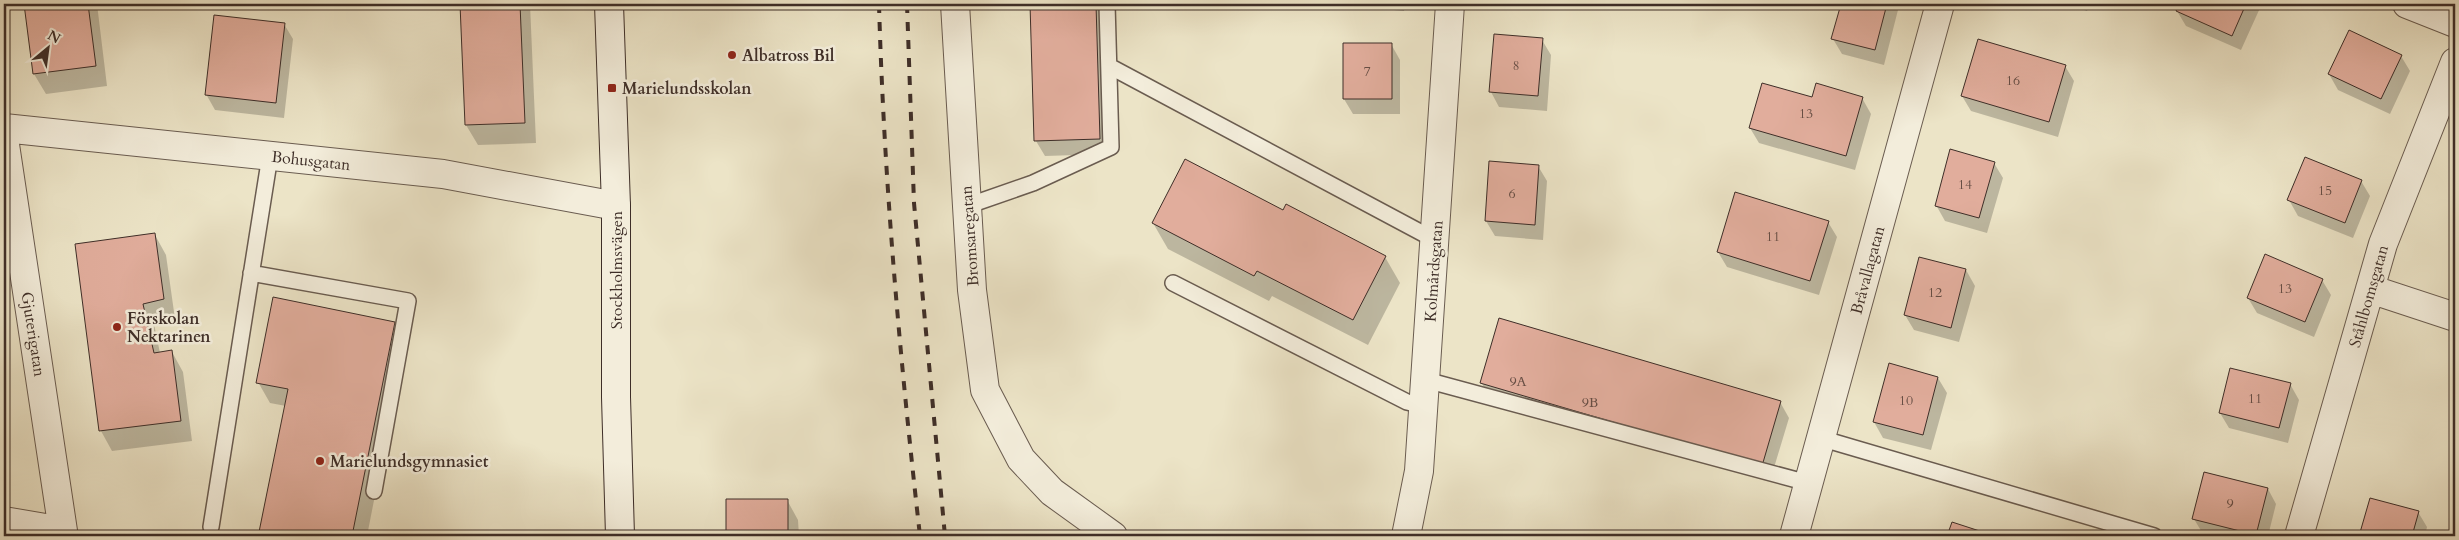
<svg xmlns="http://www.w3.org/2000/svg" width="2459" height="540" viewBox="0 0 2459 540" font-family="Cardo,serif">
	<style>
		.shadow { fill: #0003 }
		.building { fill: #e1ad9c; stroke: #3e2e28 }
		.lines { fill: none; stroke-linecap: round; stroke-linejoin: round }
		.service-casing { stroke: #6a5c50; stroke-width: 18 }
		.minor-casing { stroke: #6a5c50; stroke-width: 30 }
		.secondary-casing { stroke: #3e2e28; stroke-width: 30 }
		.service { stroke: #f3eddb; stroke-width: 15 }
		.minor { stroke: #f3eddb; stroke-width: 28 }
		.secondary { stroke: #f3eddb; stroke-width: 28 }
		.rail { stroke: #3e2e28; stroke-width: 4; stroke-dasharray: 9 9; stroke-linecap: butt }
		.poi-dot { fill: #8f2418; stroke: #f3eddb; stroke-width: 2 }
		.labels { text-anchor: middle; stroke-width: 5; stroke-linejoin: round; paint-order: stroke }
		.number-label { font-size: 14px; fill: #674e45 }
		.poi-label { font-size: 16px; font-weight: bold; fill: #3e2e28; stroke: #f3eddb; text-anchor: start }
		.street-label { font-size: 16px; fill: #3e2e28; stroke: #f3eddb }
	</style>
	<rect width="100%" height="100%" fill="#ece4c7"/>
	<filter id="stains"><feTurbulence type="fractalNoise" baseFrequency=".004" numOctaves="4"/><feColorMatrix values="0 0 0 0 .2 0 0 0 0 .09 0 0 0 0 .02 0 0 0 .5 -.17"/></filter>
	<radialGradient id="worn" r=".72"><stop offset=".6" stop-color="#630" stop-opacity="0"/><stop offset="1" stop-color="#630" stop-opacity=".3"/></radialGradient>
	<path class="shadow" d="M25 4H97L107 86 46 94 34 74Z
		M462 4H530L536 143 478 145 466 125Z
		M1031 4H1103L1108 154 1045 156 1036 141Z
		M1352 4H1405L1404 11 1354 6Z
		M1505 4H1552L1551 8Z
		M1842 4H1895L1898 10 1884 65 1842 54 1833 39Z
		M2067 4H2090L2087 11Z
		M2180 4H2257L2260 8 2241 50 2186 26 2177 11Z
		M284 24 293 39 284 118 215 110 206 94Z
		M1542 40 1551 55 1547 111 1499 107 1491 92Z
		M1391 44 1400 60V114H1353L1344 99Z
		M2401 56 2410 71 2390 114 2338 90 2329 74Z
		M2065 66 2074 81 2058 137 1971 111 1962 96Z
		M1862 98 1871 114 1855 170 1759 143 1750 128 1813 99Z
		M1994 163 2003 178 1987 233 1945 221 1936 205Z
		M1538 166 1547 181 1543 240 1495 236 1486 221Z
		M2361 181 2370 196 2353 238 2298 216 2289 200Z
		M1284 212 1385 257 1400 283 1368 345 1272 296 1269 301 1168 249 1153 223Z
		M1828 222 1837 237 1819 295 1727 267 1718 252Z
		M155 235 166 255 175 319 154 324 160 353 172 352 183 372 192 441 112 451 101 431 76 245Z
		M1920 259 1966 270 1975 286 1959 342 1914 330 1905 315Z
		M2322 280 2331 295 2314 337 2257 313 2248 298Z
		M394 323 405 343 367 536H263L261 532 286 406 270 403 258 382Z
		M1938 378 1947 393 1931 450 1883 438 1874 422Z
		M1481 382 1780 402 1789 418 1770 481 1490 398Z
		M2290 384 2299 400 2288 443 2229 428 2220 413Z
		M4 415 9 424 4 475Z
		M2268 489 2276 504 2268 536H2211L2203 534 2194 519Z
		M2371 499 2418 512 2427 527 2425 536H2361Z
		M728 500H787L798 520 799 536H728Z"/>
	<path class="building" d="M24 4H88L96 66 33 74Z
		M460 4H520L525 123 465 125Z
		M1030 4H1096L1100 139 1034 141Z
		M1841 4H1887L1875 50 1831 39Z
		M2179 4H2246L2232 36 2176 11Z
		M214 15 285 23 276 103 205 95Z
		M2349 30 2402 55 2381 99 2328 74Z
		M1494 34 1543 38 1538 96 1489 92Z
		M1978 39 2066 65 2049 122 1961 96Z
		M1343 43H1392V99H1343Z
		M1762 83 1812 97 1816 83 1863 97 1846 156 1749 128Z
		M1950 149 1995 162 1979 218 1935 206Z
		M2305 157 2362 180 2345 223 2287 200Z
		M1185 159 1283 210 1286 204 1386 256 1353 320 1257 271 1254 276 1152 223Z
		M1489 161 1539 165 1535 225 1485 221Z
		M1735 192 1829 221 1810 281 1717 252Z
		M155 233 164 299 143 304 154 353 172 350 181 421 99 431 75 244Z
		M2265 254 2323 279 2305 322 2247 298Z
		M1919 257 1966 269 1951 328 1904 315Z
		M273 297 395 322 352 536H278L259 532 288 389 256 383Z
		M1499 318 1781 401 1762 466 1480 383Z
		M1889 363 1938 377 1923 435 1873 422Z
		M2230 368 2291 383 2279 428 2219 413Z
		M2204 472 2268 488 2256 535 2192 519Z
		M2370 498 2419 511 2412 536H2359Z
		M726 499H788V536H726Z
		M1952 522 1995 536H1947Z"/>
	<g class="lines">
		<defs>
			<path id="service" d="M1109 66 1435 240
				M967 206 1033 183 1111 147 1107 4
				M251 273 408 301 374 491
				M1173 283 1407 402 1424 406
				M1426 380 1808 483
				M1820 438 2154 536
				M211 527 270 156"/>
			<path id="minor" d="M955 4 972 290 985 390 1021 459 1052 492 1113 536
				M2407 4 2455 23
				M4 128 443 174 616 206
				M4 138 63 531 4 521
				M2370 289 2455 317
				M1406 536 1419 471 1450 4
				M1794 536 1940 4
				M2299 536 2383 244 2455 62"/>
			<path id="secondary" d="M609 4 616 206V397L620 536"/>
		</defs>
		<use href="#service" class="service-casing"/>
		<use href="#minor" class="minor-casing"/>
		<use href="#secondary" class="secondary-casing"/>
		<use href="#service" class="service"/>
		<use href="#minor" class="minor"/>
		<use href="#secondary" class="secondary"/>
		<path class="rail" d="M879 4C884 182 900 359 920 536
			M907 4 914 203 945 536"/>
	</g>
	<g class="poi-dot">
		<circle cx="732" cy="55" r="5"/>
		<rect x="607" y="83" width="10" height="10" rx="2.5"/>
		<circle cx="117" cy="327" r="5"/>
		<circle cx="320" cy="461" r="5"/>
	</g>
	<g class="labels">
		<g class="number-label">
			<text x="1516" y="70">8</text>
			<text x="1367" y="76">7</text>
			<text x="2013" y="85">16</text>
			<text x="1806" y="118">13</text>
			<text x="1965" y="189">14</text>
			<text x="2325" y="195">15</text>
			<text x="1512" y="198">6</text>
			<text x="1773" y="241">11</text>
			<text x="2285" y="293">13</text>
			<text x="1935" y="297">12</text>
			<text x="1518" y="386">9A</text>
			<text x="2255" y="403">11</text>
			<text x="1906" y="405">10</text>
			<text x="1590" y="407">9B</text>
			<text x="2230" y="508">9</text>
		</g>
		<g class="poi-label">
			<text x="742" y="61">Albatross Bil</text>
			<text x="622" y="94">Marielundsskolan</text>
			<text x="127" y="324">Förskolan<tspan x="127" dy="18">Nektarinen</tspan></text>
			<text x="330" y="467">Marielundsgymnasiet</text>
		</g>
		<g class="street-label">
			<text transform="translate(311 160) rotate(6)" y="6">Bohusgatan</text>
			<text transform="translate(969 236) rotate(-94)" y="6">Bromsaregatan</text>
			<text transform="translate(616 270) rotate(-90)" y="6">Stockholmsvägen</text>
			<text transform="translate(1867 270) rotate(-75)" y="6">Bråvallagatan</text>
			<text transform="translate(1433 271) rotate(-86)" y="6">Kolmårdsgatan</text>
			<text transform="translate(2368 296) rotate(-74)" y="6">Ståhlbomsgatan</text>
			<text transform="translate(34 334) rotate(81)" y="6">Gjuterigatan</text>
		</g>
	</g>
	<rect width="2459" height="540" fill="none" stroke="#ece4c7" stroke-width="20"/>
	<rect x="5" y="5" width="2449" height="530" fill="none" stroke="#3e2e28" stroke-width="2.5"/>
	<rect x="10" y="10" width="2439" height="520" fill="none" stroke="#3e2e28"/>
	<g transform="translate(48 48) rotate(29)" stroke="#f3eddb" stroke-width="4" paint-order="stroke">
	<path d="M0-4L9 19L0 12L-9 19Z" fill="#3e2e28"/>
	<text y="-8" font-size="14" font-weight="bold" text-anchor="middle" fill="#3e2e28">N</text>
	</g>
	<rect width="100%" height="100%" filter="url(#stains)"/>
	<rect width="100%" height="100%" fill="url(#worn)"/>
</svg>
